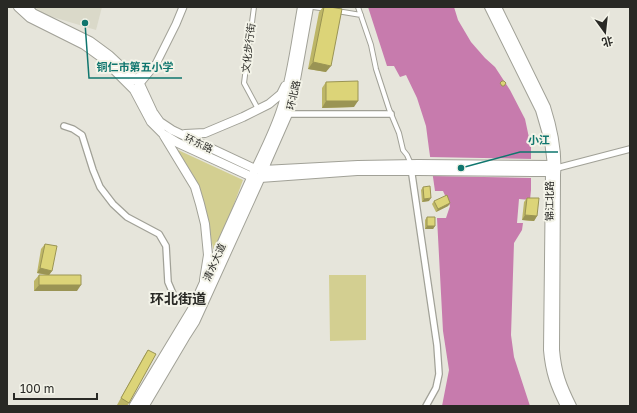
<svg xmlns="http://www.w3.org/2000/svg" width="637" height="413" viewBox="0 0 637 413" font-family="'Golos Text','Noto Sans SC',sans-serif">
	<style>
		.built { fill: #dad9c9 }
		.green { fill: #d3cf91 }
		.water { fill: #c77bad }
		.pier { fill: #e6e5db }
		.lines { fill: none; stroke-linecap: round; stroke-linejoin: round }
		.pedestrian-casing { stroke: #a1a197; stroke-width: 6 }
		.minor-casing { stroke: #a1a197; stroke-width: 8 }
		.tertiary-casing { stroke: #a1a197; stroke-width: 9 }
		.secondary-casing { stroke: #a1a197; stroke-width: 10 }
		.primary-casing { stroke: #a1a197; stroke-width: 11 }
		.pedestrian { stroke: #fff; stroke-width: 4 }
		.minor { stroke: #fff; stroke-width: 5.5 }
		.tertiary { stroke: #fff; stroke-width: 7 }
		.secondary { stroke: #fff; stroke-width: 8 }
		.primary { stroke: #fff; stroke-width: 9 }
		.wall { fill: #bdb667 }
		.shaded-wall { fill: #9a9454 }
		.building { fill: #dcd478; stroke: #9a9454 }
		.labels { text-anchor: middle; stroke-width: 4; stroke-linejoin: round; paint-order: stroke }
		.street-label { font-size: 10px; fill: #292925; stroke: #f3f3e8 }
		.district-label { font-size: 14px; font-weight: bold; fill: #292925; stroke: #f3f3e8 }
		.leader { fill: none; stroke: #0f766e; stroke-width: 1.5 }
		.callout-dot { fill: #0f766e; stroke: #f3f3e8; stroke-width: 1.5 }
		.callout-label { font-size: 11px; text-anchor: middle; font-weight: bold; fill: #0f766e; stroke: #f3f3e8; stroke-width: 4; stroke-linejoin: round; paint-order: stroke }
	</style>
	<rect width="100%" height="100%" fill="#e6e5db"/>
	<path class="built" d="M34 7H102L96 30 46 15Z"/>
	<path class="green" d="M178 150 243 180 215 255 203 208Z
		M329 275H366V340L330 341Z"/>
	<path class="water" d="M368 7H454L458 20 471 42 485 58 495 67 510 90 525 119 531 147V190L530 200 519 199 517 223H523L522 230 514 243 511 335 514 357 530 406H442L449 370 443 331 437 218H446L450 206 443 191H435L429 149 426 126 417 98 406 75 400 77 394 66H387Z"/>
	<path class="pier" d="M428 157 533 159V178L431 176Z"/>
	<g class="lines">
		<defs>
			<path id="pedestrian" d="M254 7 244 83 258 109
				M313 7 327 9
				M358 7 371 45 376 69 389 109 399 133 403 150 407 155 411 164
				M337 11 361 15"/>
			<path id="minor" d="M288 114H391
				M64 126 73 129 82 135 93 170 100 187 113 204 127 217 159 234 166 246 168 282 174 296 195 303
				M411 168 437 345 439 374 436 388 426 406
				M557 168 630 149"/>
			<path id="tertiary" d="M156 64 176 24 183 7
				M131 82 156 64 137 87"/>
			<path id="secondary" d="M18 7 30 18 84 45 102 58 134 90 151 122 163 134 178 143 252 177 260 178 357 171H418L533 172H550L557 168 552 165 418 164 358 165 263 170 255 169 172 130 160 122 153 112 140 84 109 55 90 41 33 13 28 7
				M489 7 540 110 549 141 552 165 550 172 548 350C550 373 555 386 565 406
				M497 7 546 107C553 129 558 152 556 175L555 350C557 373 562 386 572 406
				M185 134 205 133 243 117 269 104 281 94 285 86
				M164 136 195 187 200 204 205 224 208 255 204 280
				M254 172C264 151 275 130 282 107 292 75 296 40 302 7
				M262 173 288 114 295 85 309 7"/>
			<path id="primary" d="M134 406 192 310 252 177
				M144 406 186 335 195 321 260 178"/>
		</defs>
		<use href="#pedestrian" class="pedestrian-casing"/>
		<use href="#minor" class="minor-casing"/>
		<use href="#tertiary" class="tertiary-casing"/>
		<use href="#secondary" class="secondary-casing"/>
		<use href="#primary" class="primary-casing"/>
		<use href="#pedestrian" class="pedestrian"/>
		<use href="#minor" class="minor"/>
		<use href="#tertiary" class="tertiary"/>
		<use href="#secondary" class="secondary"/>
		<use href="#primary" class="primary"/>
	</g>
	<path class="wall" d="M323 7H330L326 72 308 69 319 12Z
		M326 82 354 107 322 108V88Z
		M423 187 429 201 422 202 421 190Z
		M527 198 537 216 534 221 522 220 524 202Z
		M434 201 450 203 448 206 436 212 432 204Z
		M427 217 435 226 433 229H425V220Z
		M45 244 52 271 49 275 77 291H34V281L39 275H47L37 273 41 249Z
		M148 350 129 403 127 406H119L117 405 144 356Z"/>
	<path class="shaded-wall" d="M313 62 331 66 326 72 308 69Z
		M326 101H358L354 107 322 108Z
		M431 198 429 201 422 202 424 199Z
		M450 203 448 206 436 212 438 209Z
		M525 215 537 216 534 221 522 220Z
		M427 226H435L433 229H425Z
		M40 268 52 271 49 275 37 273Z
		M39 285H81L77 291H34Z"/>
	<path class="building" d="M324 7H330L342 9 331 66 313 62Z
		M358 81V101H326V82Z
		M502 81H504L506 83 504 86H502L500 83Z
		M430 186 431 198 424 199 423 187Z
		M447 195 450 203 438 209 434 201Z
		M527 198H539L537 216 525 215Z
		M427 217H435V226H427Z
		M45 244 57 246 52 271 40 268Z
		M39 275H81V285H39Z
		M148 350 156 354 129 403 121 398Z"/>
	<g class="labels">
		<g class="street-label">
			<text transform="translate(248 48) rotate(-83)" y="4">文化步行街</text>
			<text transform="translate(293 95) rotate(-77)" y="4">环北路</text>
			<text transform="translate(199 143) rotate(25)" y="4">环东路</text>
			<text transform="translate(549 201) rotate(-90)" y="4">锦江北路</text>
			<text transform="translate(214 262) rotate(-66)" y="4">清水大道</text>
		</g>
		<g class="district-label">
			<text x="178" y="304">环北街道</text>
		</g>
	</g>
	<path class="leader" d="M85 23L89 78H182M461 168L520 152H558"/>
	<g class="callout-dot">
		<circle cx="85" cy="23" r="4"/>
		<circle cx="461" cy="168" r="4"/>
	</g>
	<g class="callout-label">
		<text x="135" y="71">铜仁市第五小学</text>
		<text x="539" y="144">小江</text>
	</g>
	<rect width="637" height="413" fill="none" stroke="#292925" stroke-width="16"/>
	<g transform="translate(605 32) rotate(165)" stroke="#f3f3e8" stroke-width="3" paint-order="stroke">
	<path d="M0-3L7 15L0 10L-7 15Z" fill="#292925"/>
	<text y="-6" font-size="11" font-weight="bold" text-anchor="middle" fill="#292925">北</text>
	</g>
	<path d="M14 393v6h83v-6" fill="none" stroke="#292925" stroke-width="2"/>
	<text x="20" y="393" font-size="12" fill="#292925" stroke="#f3f3e8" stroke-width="3" paint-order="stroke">100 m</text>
</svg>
